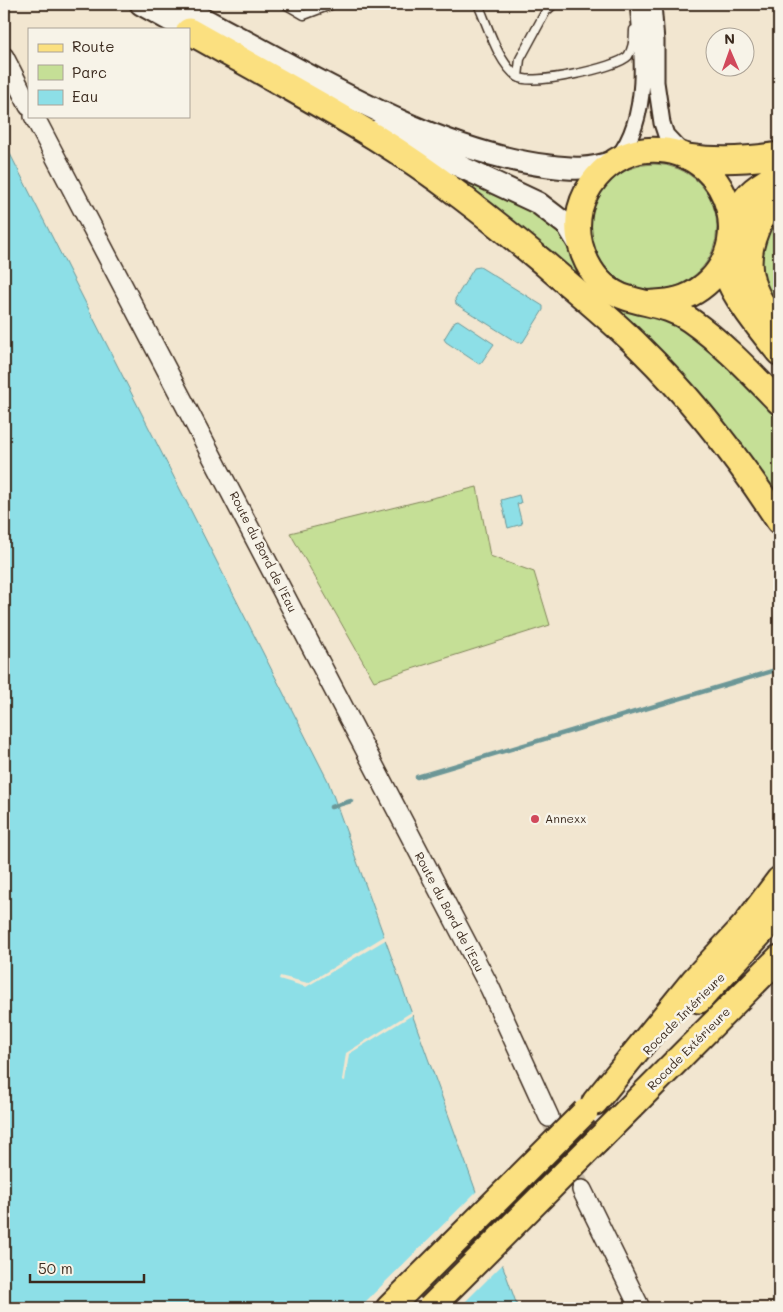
<svg xmlns="http://www.w3.org/2000/svg" width="783" height="1312" viewBox="0 0 783 1312" font-family="Mali,sans-serif">
	<style>
		.green { fill: #c5df96; stroke: #80845a }
		.water { fill: #8ddfe7; stroke: #6c9797 }
		.pier { fill: #f2e6d0 }
		.lines { fill: none; stroke-linecap: round; stroke-linejoin: round }
		.stream { stroke: #6c9797; stroke-width: 4.5 }
		.tertiary-tunnel { stroke: #cdc0ac; stroke-width: 19; stroke-dasharray: 19 9; stroke-linecap: butt }
		.service-casing { stroke: #3b2a1e; stroke-width: 11 }
		.minor-casing { stroke: #3b2a1e; stroke-width: 19 }
		.tertiary-casing { stroke: #3b2a1e; stroke-width: 22 }
		.secondary-casing { stroke: #3b2a1e; stroke-width: 25 }
		.primary-casing { stroke: #3b2a1e; stroke-width: 28 }
		.trunk-casing { stroke: #3b2a1e; stroke-width: 29 }
		.service { stroke: #f7f3e8; stroke-width: 8 }
		.minor { stroke: #f7f3e8; stroke-width: 15 }
		.tertiary { stroke: #f7f3e8; stroke-width: 19 }
		.secondary { stroke: #f7f3e8; stroke-width: 21 }
		.primary { stroke: #fbe080; stroke-width: 24 }
		.trunk { stroke: #fbe080; stroke-width: 25 }
		.trunk-bridge-casing { stroke: #3b2a1e; stroke-width: 29; stroke-linecap: butt }
		.trunk-bridge { stroke: #fbe080; stroke-width: 25 }
		.poi-dot { fill: #d1495b; stroke: #f7f3e8; stroke-width: 2 }
		.labels { text-anchor: middle; stroke-width: 5; stroke-linejoin: round; paint-order: stroke }
		.street-label { font-size: 12px; fill: #3b2a1e; stroke: #f7f3e8 }
		.poi-label { font-size: 12px; fill: #3b2a1e; stroke: #f7f3e8; text-anchor: start }
	</style>
	<rect width="100%" height="100%" fill="#f2e6d0"/>
	<filter id="ink" filterUnits="userSpaceOnUse"><feTurbulence type="fractalNoise" baseFrequency=".02" numOctaves="2"/><feDisplacementMap in="SourceGraphic" scale="10" xChannelSelector="R" yChannelSelector="G"/><feConvolveMatrix kernelMatrix="1 2 1 2 8 2 1 2 1" color-interpolation-filters="sRGB"/></filter>
	<g filter="url(#ink)">
		<path class="green" d="M427 162 544 215 568 242 572 259 582 277 597 294 618 307 676 320 746 382 779 417V507L728 435Z
			M591 227a63 63 0 1 1 126 0a63 63 0 1 1-126 0Z
			M779 202V321L756 286 758 239Z
			M477 487 490 556 534 572 550 625 374 681 290 533Z"/>
		<path class="water" d="M4 142 328 781 518 1308H4Z
			M480 267 543 306V310L523 342 518 343 456 304 455 299 474 268Z
			M458 320 494 344 481 363 479 364 446 342 444 339 455 321Z
			M519 495 521 503 517 504 522 524 508 528 501 500Z"/>
		<path class="pier" d="M386 935 387 939 306 987 279 979 280 976 308 983Z
			M413 1011 414 1014 349 1054 345 1081 342 1080 346 1053Z
			M478 1190 504 1263 459 1308H359Z"/>
		<g class="lines">
			<path class="stream" d="M417 777 779 669
				M331 807 351 801"/>
			<path class="tertiary-tunnel" d="M549 1117 582 1190"/>
			<defs>
				<path id="service" d="M285 4 304 15 333 4
					M478 4C488 26 498 63 518 77 531 86 617 68 628 56 633 49 634 39 634 30
					M518 77 520 59 546 11 554 4"/>
				<path id="minor" d="M653 4 656 41V82L662 123 666 135 685 155
					M618 157C650 117 643 51 638 4"/>
				<path id="tertiary" d="M4 57 29 106
					M34 116 490 988 549 1117
					M582 1190 640 1308"/>
				<path id="secondary" d="M141 4 186 29
					M177 4C208 22 240 38 271 55 355 101 453 154 549 166 571 169 590 170 612 162
					M380 129 538 203 568 226 579 244"/>
				<path id="primary" d="M727 254C727 260 726 267 727 274 729 292 766 337 779 353
					M648 303C665 302 681 301 695 292 758 254 733 155 660 150 648 149 635 151 624 156 602 167 586 186 580 209 572 244 591 287 627 298 649 305 670 306 690 320 723 343 751 373 779 402"/>
				<path id="trunk" d="M189 31C251 66 314 100 375 137 435 174 490 218 544 263 576 291 610 318 640 348 693 400 739 459 779 521
					M688 157C720 162 748 160 779 155
					M779 194C769 203 761 217 756 230 739 272 755 296 779 330
					M732 226C742 198 752 188 779 175
					M699 1000 779 913
					M595 1102 695 979 745 925 779 880
					M598 1140 779 958
					M389 1308 452 1245"/>
			</defs>
			<use href="#service" class="service-casing"/>
			<use href="#minor" class="minor-casing"/>
			<use href="#tertiary" class="tertiary-casing"/>
			<use href="#secondary" class="secondary-casing"/>
			<use href="#primary" class="primary-casing"/>
			<use href="#trunk" class="trunk-casing"/>
			<use href="#service" class="service"/>
			<use href="#minor" class="minor"/>
			<use href="#tertiary" class="tertiary"/>
			<use href="#secondary" class="secondary"/>
			<use href="#primary" class="primary"/>
			<use href="#trunk" class="trunk"/>
			<defs>
				<path id="trunk-bridge" d="M452 1245 585 1112
					M430 1308 598 1140"/>
			</defs>
			<use href="#trunk-bridge" class="trunk-bridge-casing"/>
			<use href="#trunk-bridge" class="trunk-bridge"/>
		</g>
	</g>
	<circle class="poi-dot" cx="535" cy="819" r="5"/>
	<g class="labels">
		<g class="street-label">
			<text transform="translate(263 552) rotate(63)" y="4">Route du Bord de l'Eau</text>
			<text transform="translate(449 912) rotate(62)" y="4">Route du Bord de l'Eau</text>
			<text transform="translate(684 1014) rotate(-45)" y="4">Rocade Intérieure</text>
			<text transform="translate(689 1049) rotate(-45)" y="4">Rocade Extérieure</text>
		</g>
		<g class="poi-label">
			<text x="545" y="823">Annexx</text>
		</g>
	</g>
	<rect width="783" height="1312" fill="none" stroke="#f7f3e8" stroke-width="20"/>
	<rect x="10" y="10" width="763" height="1292" fill="none" stroke="#3b2a1e" stroke-width="2" filter="url(#ink)"/>
	<rect x="28" y="28" width="162" height="90" fill="#f7f3e8" stroke="#aca397"/>
	<rect x="38" y="44" width="25" height="8" fill="#fbe080" stroke="#aca397"/>
	<text x="72" y="52" font-size="15" fill="#3b2a1e">Route</text>
	<rect x="38" y="65" width="25" height="15" fill="#c5df96" stroke="#aca397"/>
	<text x="72" y="78" font-size="15" fill="#3b2a1e">Parc</text>
	<rect x="38" y="90" width="25" height="15" fill="#8ddfe7" stroke="#aca397"/>
	<text x="72" y="102" font-size="15" fill="#3b2a1e">Eau</text>
	<g transform="translate(730 52) rotate(358)"><circle r="24" fill="#f7f3e8" stroke="#aca397"/>
	<path d="M0-4L9 19L0 12L-9 19Z" fill="#d1495b"/>
	<text y="-8" font-size="14" font-weight="bold" text-anchor="middle" fill="#3b2a1e">N</text>
	</g>
	<path d="M30 1274v8h114v-8" fill="none" stroke="#3b2a1e" stroke-width="2.5"/>
	<text x="38" y="1274" font-size="15" fill="#3b2a1e" stroke="#f7f3e8" stroke-width="4" paint-order="stroke">50 m</text>
</svg>
